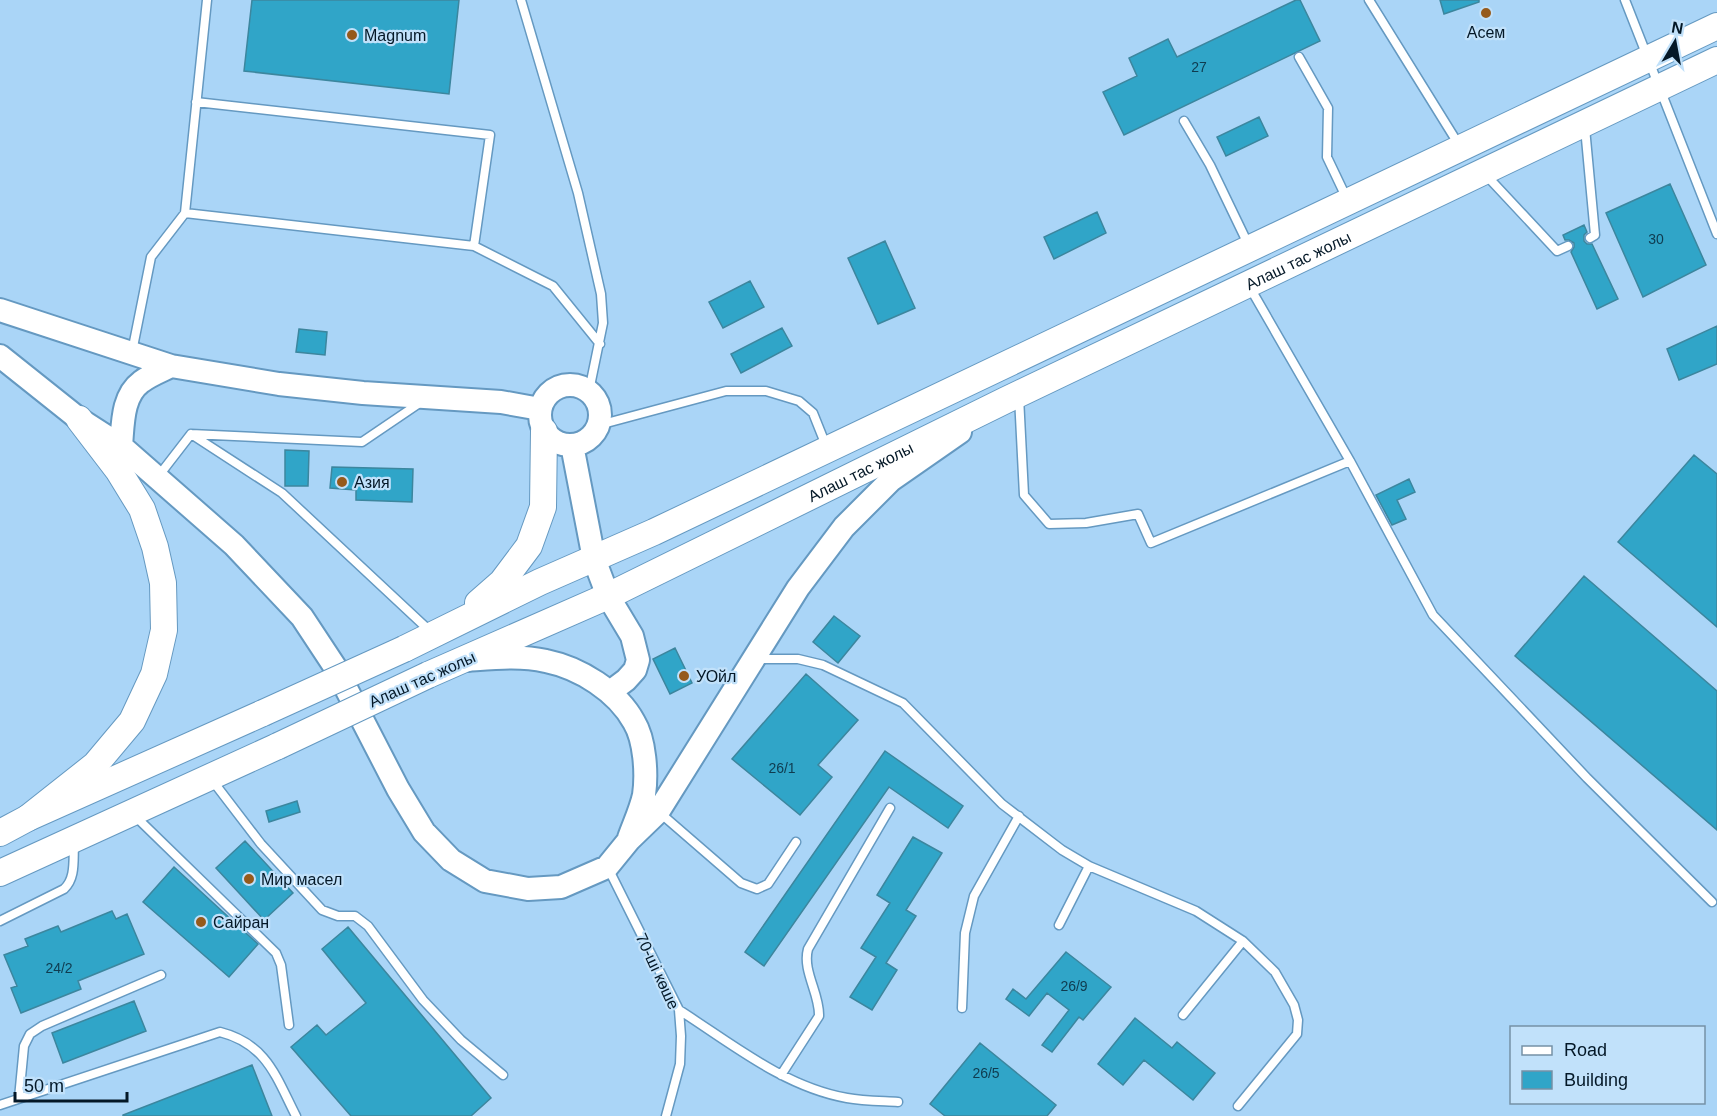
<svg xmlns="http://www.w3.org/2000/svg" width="1717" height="1116" viewBox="0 0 1717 1116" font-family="Helvetica,sans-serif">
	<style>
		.building { fill: #30a5c8; stroke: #3c869e; stroke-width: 1.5 }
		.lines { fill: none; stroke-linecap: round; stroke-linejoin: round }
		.lane-casing { stroke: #6599c1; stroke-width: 11 }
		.secondary-casing { stroke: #6599c1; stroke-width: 26 }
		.primary-casing { stroke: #6599c1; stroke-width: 28 }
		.lane { stroke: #fff; stroke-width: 8 }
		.secondary { stroke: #fff; stroke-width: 22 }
		.primary { stroke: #fff; stroke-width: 26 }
		.primary-bridge-casing { stroke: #6599c1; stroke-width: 28; stroke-linecap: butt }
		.primary-bridge { stroke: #fff; stroke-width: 26 }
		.poi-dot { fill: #965a1b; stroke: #c1e1fa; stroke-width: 2 }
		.labels { text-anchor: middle; stroke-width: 4.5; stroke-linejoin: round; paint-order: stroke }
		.number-label { font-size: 14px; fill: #0f3b4f }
		.poi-label { font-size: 16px; fill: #041827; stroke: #c1e1fa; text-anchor: start }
		.street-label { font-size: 16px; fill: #041827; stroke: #c1e1fa }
	</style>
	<rect width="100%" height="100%" fill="#aad5f7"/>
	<path class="building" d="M252 0H459L449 94 244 71Z
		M1296 0H1300L1320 41 1124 135 1103 92 1137 76 1129 58 1168 39 1177 57Z
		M1440 0H1479V2L1444 14Z
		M1259 117 1268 136 1226 156 1217 137Z
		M1670 184 1706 265 1643 297 1606 213Z
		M1097 212 1106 233 1054 259 1044 237Z
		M1584 225 1587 232 1584 235V241L1587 244H1592L1618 299 1597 309 1571 252 1574 247V243L1569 240H1565L1563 235Z
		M885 241 915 308 878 324 848 258Z
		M750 281 764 307 723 328 709 302Z
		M1717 326V364L1679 380 1667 349Z
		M782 328 792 346 741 373 731 354Z
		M299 329 327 332 325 355 296 352Z
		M285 450 309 451 308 486H285Z
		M1694 455 1717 474V627L1618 542Z
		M332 467 413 469 412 502 356 500V490L330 488Z
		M1409 479 1415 492 1397 500 1406 519 1392 525 1376 495Z
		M1584 576 1717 691V830L1515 656Z
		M834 616 860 636 838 663 813 642Z
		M675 648 692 683 670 694 653 659Z
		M806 674 858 720 818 765 832 777 800 815 732 759Z
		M885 751 963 806 948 828 889 787 764 966 745 952Z
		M297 801 300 812 269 822 266 811Z
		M913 837 942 853 906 910 916 916 886 963 897 970 872 1010 850 997 876 957 861 948 890 903 877 895Z
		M245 841 293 893 264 920 216 868Z
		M174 867 258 944 229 977 143 902Z
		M112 911 116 919 127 914 144 954 78 981 81 989 21 1013 11 988 17 986 4 955 28 946 25 939 58 926 61 932Z
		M348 927 491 1098 471 1116H351L291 1047 317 1025 326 1035 366 1003 322 949Z
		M1066 952 1111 987 1083 1020 1079 1017 1052 1052 1042 1045 1069 1010 1047 993 1029 1016 1006 999 1013 989 1026 999Z
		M134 1001 146 1031 63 1063 52 1033Z
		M1135 1018 1172 1048 1177 1042 1215 1073 1193 1100 1144 1060 1123 1085 1098 1064Z
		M980 1043 1056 1105 1047 1116H945L930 1104Z
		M252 1065 272 1116H123V1115Z"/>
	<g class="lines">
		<defs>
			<path id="lane" d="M207 0 185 213 474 246 553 286 600 344
				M521 0 578 193 601 294 603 323 589 391
				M1369 0 1459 145
				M1625 0 1717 234
				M1299 57 1328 108 1327 157 1347 199
				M196 102 490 135 474 246
				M1184 121 1210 165 1249 246
				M1585 128 1595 235 1590 238
				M1486 175 1557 251 1568 246
				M132 352 151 257 185 213
				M1019 397 1024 495 1049 524 1086 523 1138 514 1151 543 1350 461 1249 286
				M599 425 726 391H766L799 401 813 413 827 448
				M191 434 362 442 421 402
				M1350 461 1433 615 1587 778 1712 902
				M157 478 191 434 282 493 432 633
				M758 659H798L823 665 903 703 1002 804 1062 850 1089 866 1196 911 1243 941 1275 972 1294 1005 1298 1020 1297 1034 1238 1106
				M212 780 261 844 322 910 338 916H355L368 926 423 1000 461 1040 503 1075
				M659 812 741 883 757 889 768 884 796 842
				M134 815 276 953 281 965 289 1025
				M608 868 679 1010 681 1036 680 1064 666 1116
				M0 921 64 889C76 878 73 860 74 844
				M1059 925 1089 866
				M962 1008 965 933 974 896 1019 816
				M679 1010C731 1043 784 1087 847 1098 863 1101 881 1101 898 1102
				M1183 1015 1243 941
				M781 1075 819 1016C820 994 802 971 808 949L890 808
				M19 1098 24 1046 30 1034 42 1026 161 975
				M0 1105 220 1032C267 1044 276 1077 296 1116"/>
			<path id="secondary" d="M0 310 171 366 279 384 363 393 501 402 540 409
				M0 356 79 419 121 446 234 545 302 617 335 667 398 789 424 832 451 860 485 881 528 889 561 887 607 867 629 840 658 812 798 588 844 527 891 480 960 432
				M540 415a30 30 0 1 1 60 0a30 30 0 1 1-60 0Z
				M572 445 594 559 608 596 632 636 638 660 635 670 626 680 610 692
				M121 446C123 424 122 396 141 382 150 375 161 371 171 366
				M468 660C494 658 520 655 546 661 580 668 617 691 634 722 645 740 647 774 644 795 641 809 634 824 629 838"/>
			<g id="primary">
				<path d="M478 603 502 582 529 546 543 507 544 431"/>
				<path d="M404 649 540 582 654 532 1717 26"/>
				<path id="s1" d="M428 675 608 596 1006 400 1717 60"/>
				<path d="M28 818 95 765 132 721 154 674 164 630 163 583 155 547 142 509 118 470 79 419"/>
				<path d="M0 833 28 818 263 713"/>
				<path d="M0 873 278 746"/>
			</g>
		</defs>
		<use href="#lane" class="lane-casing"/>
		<use href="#secondary" class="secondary-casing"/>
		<use href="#primary" class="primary-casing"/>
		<use href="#lane" class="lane"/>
		<use href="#secondary" class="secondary"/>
		<use href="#primary" class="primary"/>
		<defs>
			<path id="primary-bridge" d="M263 713 404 649
				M278 746 428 675"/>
		</defs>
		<use href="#primary-bridge" class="primary-bridge-casing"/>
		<use href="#primary-bridge" class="primary-bridge"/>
	</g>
	<g class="poi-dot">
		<circle cx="1486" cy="13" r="6"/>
		<circle cx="352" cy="35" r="6"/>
		<circle cx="342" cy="482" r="6"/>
		<circle cx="684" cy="676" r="6"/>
		<circle cx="249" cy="879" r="6"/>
		<circle cx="201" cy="922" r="6"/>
	</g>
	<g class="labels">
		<g class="number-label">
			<text x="1199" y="72">27</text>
			<text x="1656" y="244">30</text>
			<text x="782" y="773">26/1</text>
			<text x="59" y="973">24/2</text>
			<text x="1074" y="991">26/9</text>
			<text x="986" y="1078">26/5</text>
		</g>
		<g class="poi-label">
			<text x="1486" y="38" text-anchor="middle">Асем</text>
			<text x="364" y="41">Magnum</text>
			<text x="354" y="488">Азия</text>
			<text x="696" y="682">УОйл</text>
			<text x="261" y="885">Мир масел</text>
			<text x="213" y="928">Сайран</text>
		</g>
		<g class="street-label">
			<text dy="6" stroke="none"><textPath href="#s1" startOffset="964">Алаш тас жолы</textPath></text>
			<text dy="6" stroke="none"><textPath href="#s1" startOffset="478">Алаш тас жолы</textPath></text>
			<text transform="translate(422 679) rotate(-24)" y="6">Алаш тас жолы</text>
			<text transform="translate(658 971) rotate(65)" y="6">70-ші көше</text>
		</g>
	</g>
	<rect x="1510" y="1026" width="195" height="78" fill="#c1e1fa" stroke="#7591a6" stroke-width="1.5"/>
	<rect x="1522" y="1046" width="30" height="9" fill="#ffffff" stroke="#7591a6" stroke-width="1.5"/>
	<text x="1564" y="1056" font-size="18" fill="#041827">Road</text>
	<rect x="1522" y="1071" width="30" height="18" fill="#30a5c8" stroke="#7591a6" stroke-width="1.5"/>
	<text x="1564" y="1086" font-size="18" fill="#041827">Building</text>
	<g transform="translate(1675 42) rotate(10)" stroke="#c1e1fa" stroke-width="4.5" paint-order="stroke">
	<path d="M0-4.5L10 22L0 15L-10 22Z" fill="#041827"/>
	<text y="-9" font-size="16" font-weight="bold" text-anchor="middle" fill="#041827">N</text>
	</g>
	<path d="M15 1092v9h112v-9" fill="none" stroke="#041827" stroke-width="3"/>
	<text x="24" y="1092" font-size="18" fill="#041827" stroke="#c1e1fa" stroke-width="4.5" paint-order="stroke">50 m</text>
</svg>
